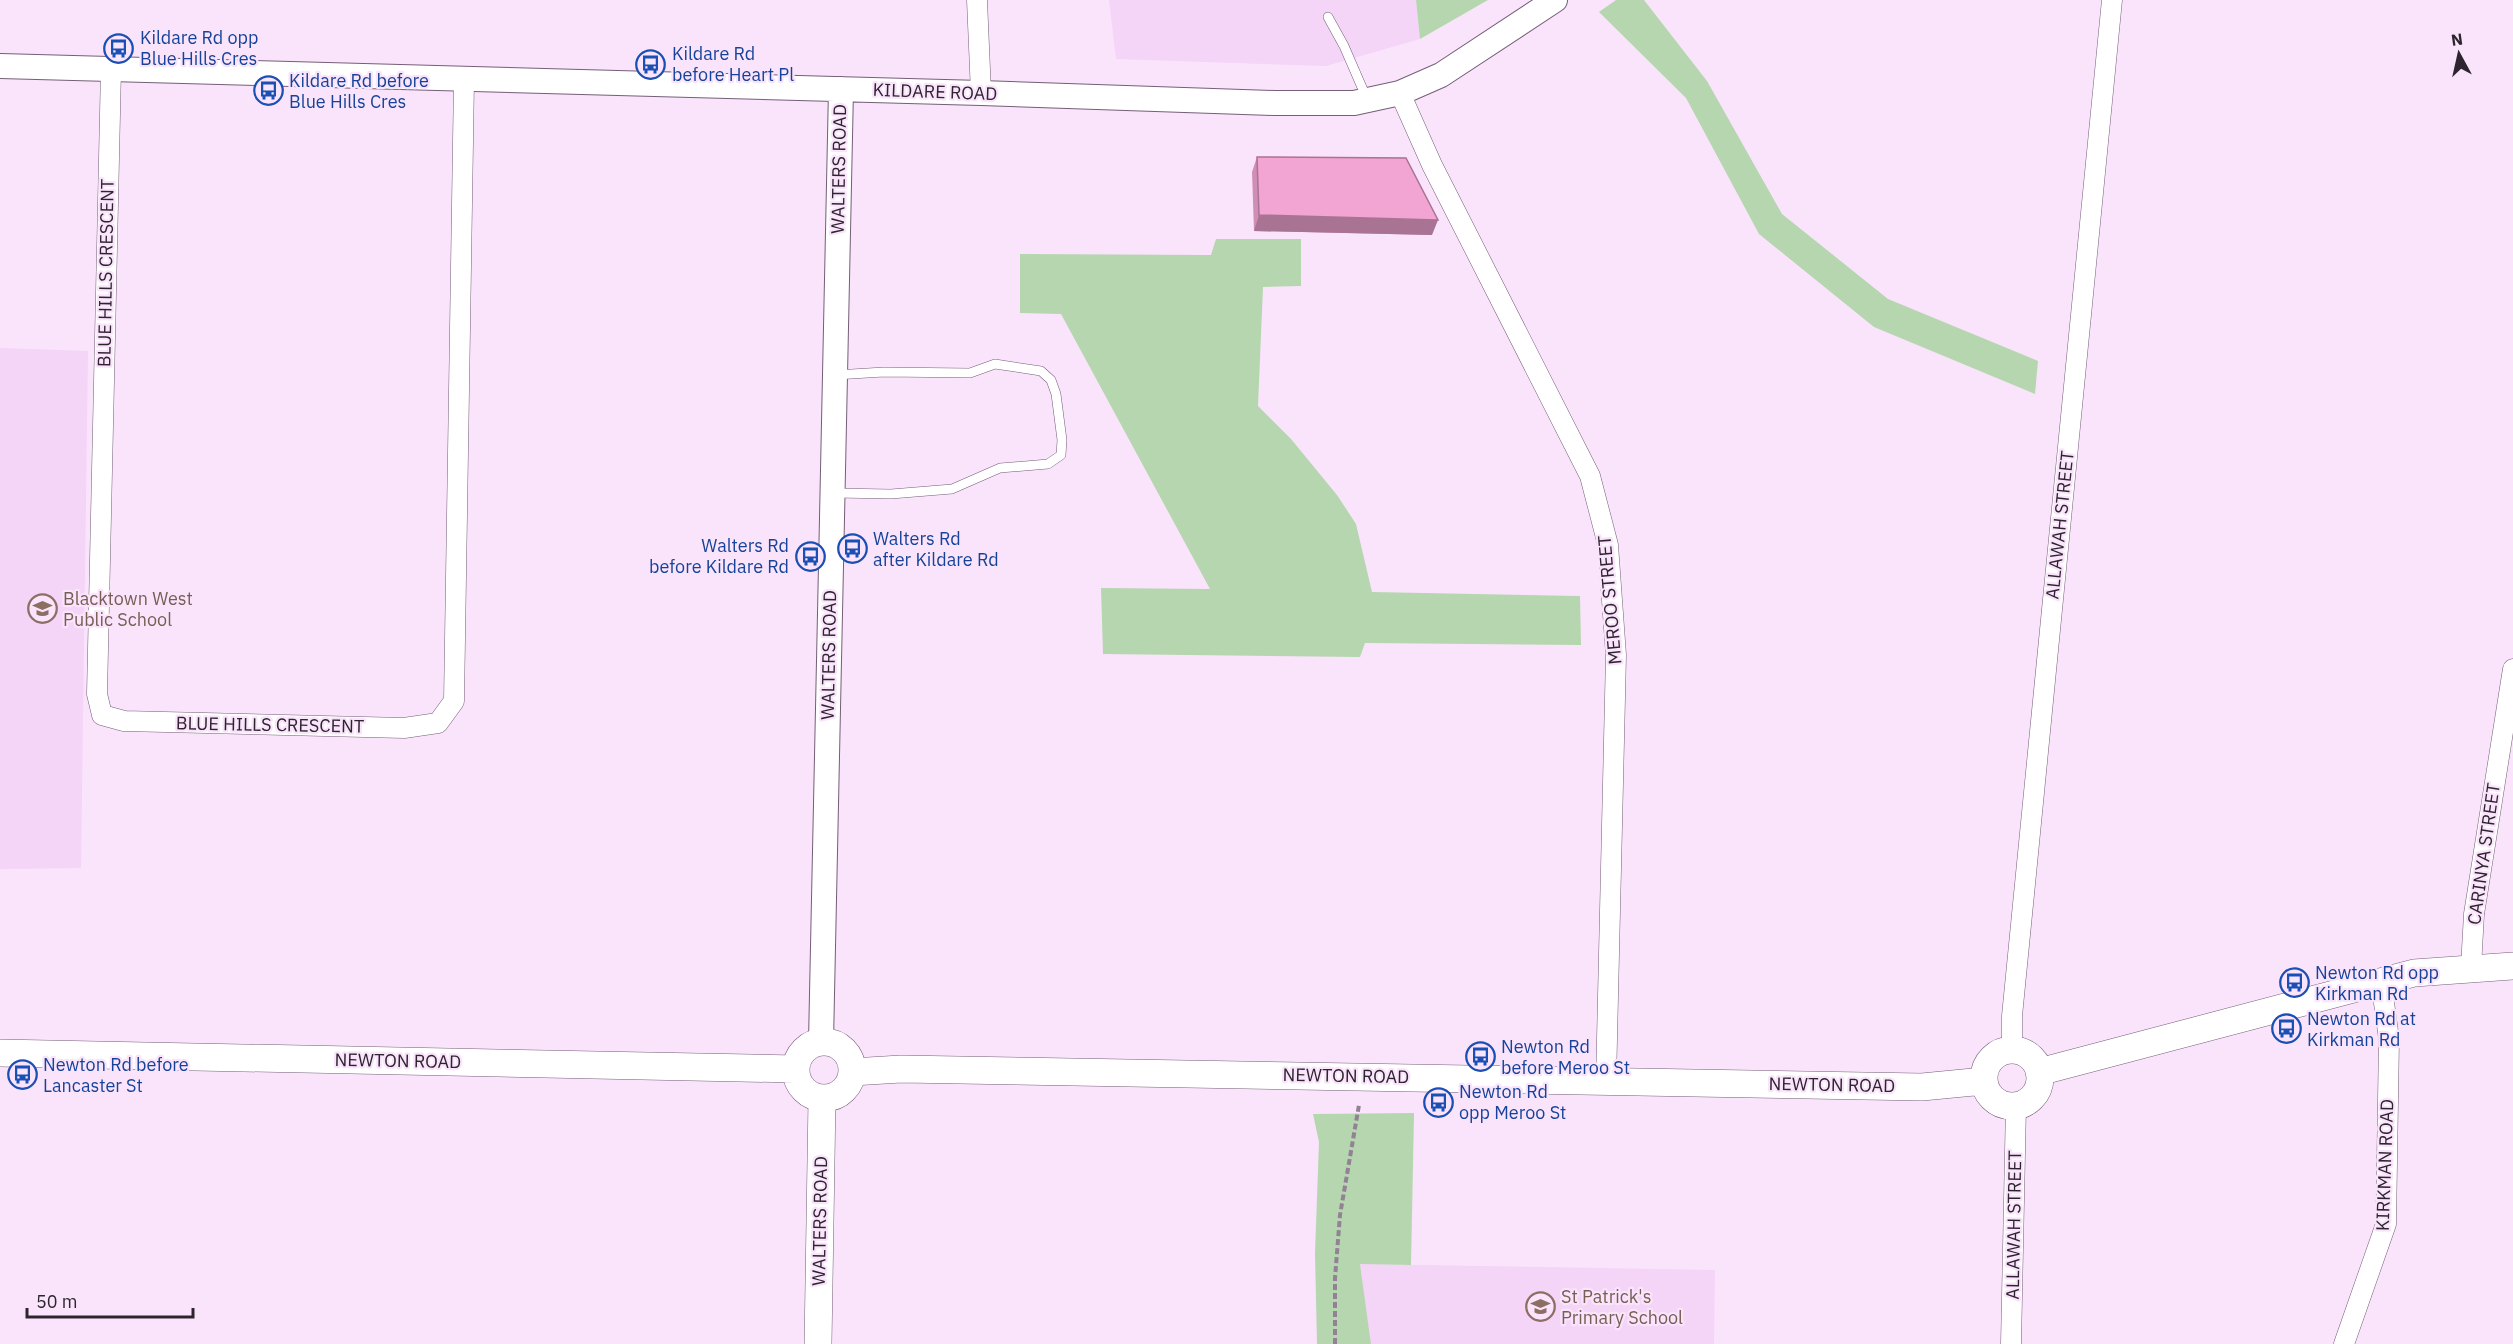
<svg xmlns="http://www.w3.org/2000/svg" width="2513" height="1344" viewBox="0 0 2513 1344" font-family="'IBM Plex Sans',sans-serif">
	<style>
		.built { fill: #f4d4f7 }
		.green { fill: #b5d6ae }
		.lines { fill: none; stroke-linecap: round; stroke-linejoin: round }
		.service-casing { stroke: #755e77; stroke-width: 10 }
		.minor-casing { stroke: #755e77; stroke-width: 21 }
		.tertiary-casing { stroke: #755e77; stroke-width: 26 }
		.secondary-casing { stroke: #755e77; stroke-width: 28 }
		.path { stroke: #928293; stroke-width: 4; stroke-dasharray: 6 3; stroke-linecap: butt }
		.service { stroke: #fff; stroke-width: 9 }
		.minor { stroke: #fff; stroke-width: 20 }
		.tertiary { stroke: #fff; stroke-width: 24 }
		.secondary { stroke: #fff; stroke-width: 27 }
		.wall { fill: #d08db5 }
		.shaded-wall { fill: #a97393 }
		.building { fill: #f2a4d2; stroke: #a97393; stroke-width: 1.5 }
		.labels { text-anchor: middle; stroke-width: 4.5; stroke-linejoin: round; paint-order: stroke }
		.transit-label { font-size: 18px; fill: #164399; stroke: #fae4fc; text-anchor: start }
		.street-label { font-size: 18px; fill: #2e242f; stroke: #fae4fc }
		.education-label { font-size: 18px; fill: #785e54; stroke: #fae4fc; text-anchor: start }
	</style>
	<rect width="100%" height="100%" fill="#fae4fc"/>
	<path class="built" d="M1109 0H1416L1420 39 1326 66 1116 59Z
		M0 348 88 351 81 868 0 869Z
		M1360 1264 1715 1270 1714 1344H1371Z"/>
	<path class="green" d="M1416 0H1488L1420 39Z
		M1616 0H1644L1707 81 1782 214 1888 299 2038 361 2035 394 1874 327 1759 234 1686 98 1599 12Z
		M1216 239H1301V286L1263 287 1258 406 1291 439 1337 495 1356 524 1372 592 1580 596 1581 645 1365 643 1360 657 1103 654 1101 588 1210 589 1061 314 1020 313V254L1211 255Z
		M1414 1113 1411 1265 1360 1264 1371 1344H1317L1315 1253 1319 1142 1313 1114Z"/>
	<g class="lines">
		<defs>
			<path id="service" d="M1328 17 1344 46 1367 99
				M835 493 891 494 952 489 1000 468 1048 464 1061 455 1062 440 1056 394 1051 380 1041 371 995 364 970 373 884 372 835 375"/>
			<path id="minor" d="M977 0 981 93
				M111 69 97 694 102 715 124 721 404 728 438 723 454 701 464 80
				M1400 93 1432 165 1590 476 1608 545 1616 655 1606 1082
				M2471 967 2474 914 2513 669
				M2012 1050V1016L2112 0
				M2011 1344 2016 1105
				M2344 1344 2386 1224 2389 1039 2381 981"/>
			<path id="tertiary" d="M0 66 981 93 1274 103H1354L1400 93 1441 75 1555 0
				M821 1042 841 89"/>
			<path id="secondary" d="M796 1070a28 28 0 1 1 56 0a28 28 0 1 1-56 0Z
				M1984 1078a28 28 0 1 1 56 0a28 28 0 1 1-56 0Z
				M0 1053 795 1069
				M852 1072 901 1069 1922 1087 1984 1081
				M2039 1072 2414 973 2513 966
				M818 1344 822 1099"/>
		</defs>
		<use href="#service" class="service-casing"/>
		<use href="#minor" class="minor-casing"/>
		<use href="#tertiary" class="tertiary-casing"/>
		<use href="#secondary" class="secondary-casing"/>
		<path class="path" d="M1335 1344V1278L1340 1215 1359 1105"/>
		<use href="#service" class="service"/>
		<use href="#minor" class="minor"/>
		<use href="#tertiary" class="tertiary"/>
		<use href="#secondary" class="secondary"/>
	</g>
	<path class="wall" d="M1257 157 1432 235 1254 231 1252 172Z"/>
	<path class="shaded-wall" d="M1259 215 1438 220 1432 235 1254 231Z"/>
	<path class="building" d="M1257 157 1406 158 1438 220 1259 215Z"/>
	<defs>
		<symbol id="bus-ring" viewBox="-11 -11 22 22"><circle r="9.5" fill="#fae4fc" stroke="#1a4fb4" stroke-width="1.5"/><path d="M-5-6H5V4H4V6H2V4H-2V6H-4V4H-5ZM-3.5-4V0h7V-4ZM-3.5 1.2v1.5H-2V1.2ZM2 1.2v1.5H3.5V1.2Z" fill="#1a4fb4"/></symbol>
		<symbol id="school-ring" viewBox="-11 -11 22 22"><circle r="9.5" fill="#fae4fc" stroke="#8d6e63" stroke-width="1.5"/><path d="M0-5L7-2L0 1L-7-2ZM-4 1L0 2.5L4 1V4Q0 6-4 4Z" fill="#8d6e63"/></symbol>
	</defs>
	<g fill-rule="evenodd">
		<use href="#bus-ring" x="102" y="32" width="33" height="33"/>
		<use href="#bus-ring" x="634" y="48" width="33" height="33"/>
		<use href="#bus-ring" x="252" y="74" width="33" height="33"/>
		<use href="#bus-ring" x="836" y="532" width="33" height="33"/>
		<use href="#bus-ring" x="794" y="540" width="33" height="33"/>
		<use href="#school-ring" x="26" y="592" width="33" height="33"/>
		<use href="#bus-ring" x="2278" y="966" width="33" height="33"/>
		<use href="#bus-ring" x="2270" y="1012" width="33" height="33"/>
		<use href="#bus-ring" x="1464" y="1040" width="33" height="33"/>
		<use href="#bus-ring" x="6" y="1058" width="33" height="33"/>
		<use href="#bus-ring" x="1422" y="1086" width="33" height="33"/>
		<use href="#school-ring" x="1524" y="1290" width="33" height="33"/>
	</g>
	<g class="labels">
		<g class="transit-label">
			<text x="140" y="44">Kildare Rd opp<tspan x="140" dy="21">Blue Hills Cres</tspan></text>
			<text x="672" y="60">Kildare Rd<tspan x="672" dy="21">before Heart Pl</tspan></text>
			<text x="289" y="87">Kildare Rd before<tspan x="289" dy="21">Blue Hills Cres</tspan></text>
			<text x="873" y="545">Walters Rd<tspan x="873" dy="21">after Kildare Rd</tspan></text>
			<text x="789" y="552" text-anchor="end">Walters Rd<tspan x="789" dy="21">before Kildare Rd</tspan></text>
			<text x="2315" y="979">Newton Rd opp<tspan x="2315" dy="21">Kirkman Rd</tspan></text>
			<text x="2307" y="1025">Newton Rd at<tspan x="2307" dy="21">Kirkman Rd</tspan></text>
			<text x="1501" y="1053">Newton Rd<tspan x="1501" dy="21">before Meroo St</tspan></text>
			<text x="43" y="1071">Newton Rd before<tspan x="43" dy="21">Lancaster St</tspan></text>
			<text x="1459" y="1098">Newton Rd<tspan x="1459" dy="21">opp Meroo St</tspan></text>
		</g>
		<g class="street-label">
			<text transform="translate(935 92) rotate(2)" y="6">KILDARE ROAD</text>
			<text transform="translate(839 169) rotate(-89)" y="6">WALTERS ROAD</text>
			<text transform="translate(106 273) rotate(-89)" y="6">BLUE HILLS CRESCENT</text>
			<text transform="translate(2060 525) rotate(-84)" y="6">ALLAWAH STREET</text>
			<text transform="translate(1610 600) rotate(-95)" y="6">MEROO STREET</text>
			<text transform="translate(829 655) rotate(-89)" y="6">WALTERS ROAD</text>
			<text transform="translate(270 725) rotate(1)" y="6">BLUE HILLS CRESCENT</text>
			<text transform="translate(2484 854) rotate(-82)" y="6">CARINYA STREET</text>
			<text transform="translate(398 1061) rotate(1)" y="6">NEWTON ROAD</text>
			<text transform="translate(1346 1076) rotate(1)" y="6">NEWTON ROAD</text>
			<text transform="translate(1832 1085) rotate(1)" y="6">NEWTON ROAD</text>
			<text transform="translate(2385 1165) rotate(-88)" y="6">KIRKMAN ROAD</text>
			<text transform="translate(820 1221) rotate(-89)" y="6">WALTERS ROAD</text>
			<text transform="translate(2014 1225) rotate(-89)" y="6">ALLAWAH STREET</text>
		</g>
		<g class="education-label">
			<text x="63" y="605">Blacktown West<tspan x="63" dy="21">Public School</tspan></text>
			<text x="1561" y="1303">St Patrick's<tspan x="1561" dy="21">Primary School</tspan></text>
		</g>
	</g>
	<g transform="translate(2459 54) rotate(352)" stroke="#fae4fc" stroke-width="4.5" paint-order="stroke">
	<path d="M0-4.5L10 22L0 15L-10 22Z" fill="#2e242f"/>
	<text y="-9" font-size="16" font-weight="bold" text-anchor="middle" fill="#2e242f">N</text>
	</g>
	<path d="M27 1308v9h166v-9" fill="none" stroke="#2e242f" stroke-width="3"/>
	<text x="36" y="1308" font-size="18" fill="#2e242f" stroke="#fae4fc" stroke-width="4.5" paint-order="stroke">50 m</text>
</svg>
